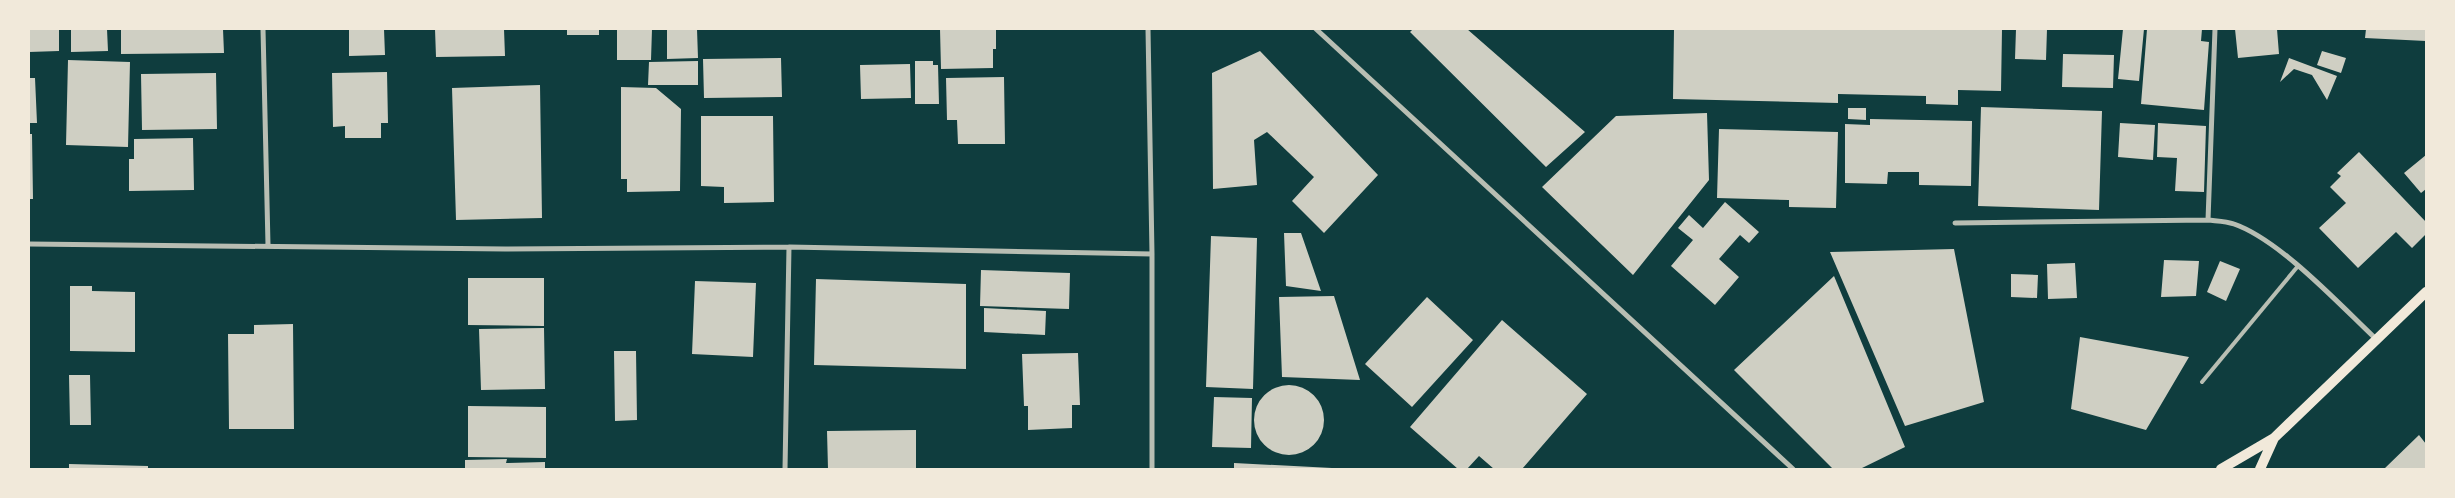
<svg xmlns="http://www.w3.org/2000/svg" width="2455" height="498" viewBox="0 0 2455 498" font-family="'Playfair Display',serif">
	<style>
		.building { fill: #cfcfc3 }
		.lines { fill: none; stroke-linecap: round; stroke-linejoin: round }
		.service { stroke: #b8beb3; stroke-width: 4 }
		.minor { stroke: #b8beb3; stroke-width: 5 }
		.secondary { stroke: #f1e9da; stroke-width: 10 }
	</style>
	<rect width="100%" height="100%" fill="#0f3d3e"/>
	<path class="building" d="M29 29H59V51L29 52Z
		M71 29H107L108 51 71 52Z
		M121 29H223L224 53 121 54Z
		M349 29H384L385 55 349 56Z
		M435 29H504L505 56 436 57Z
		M567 29H599V35H567Z
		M617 29H652L651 60H617Z
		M667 29H697L698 58 667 59Z
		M940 29H996V49H993V68L941 69Z
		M1413 29H1467L1585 132 1546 167 1410 32Z
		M1674 29H2002L2001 91 1958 90V105L1926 104V96L1838 94V103L1673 99Z
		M2016 29H2047L2046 60 2015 59Z
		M2123 29H2144L2139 81 2118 79Z
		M2147 29H2202L2201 41 2209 42 2204 110 2141 104Z
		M2235 29H2277L2279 54 2238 58Z
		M2366 29H2426V41L2365 38Z
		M1260 51 1378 175 1324 233 1292 201 1314 177 1267 132 1254 140 1257 185 1213 189 1212 73Z
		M2322 51 2346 58 2341 73 2317 65Z
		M2063 54 2114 55 2113 88 2062 87Z
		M781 58 782 97 704 98 703 59Z
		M2289 58 2337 76 2327 100 2312 75 2294 69 2280 82Z
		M68 60 130 62 128 147 66 145Z
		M698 61V85H648L649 62Z
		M915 61H933V65H938L939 104H915Z
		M910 64 911 98 861 99 860 65Z
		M387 72 388 123H381V138H345V126L333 127 332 73Z
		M216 73 217 129 142 130 141 74Z
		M1004 77 1005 144H958L957 120H947L946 78Z
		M29 78H35L37 123H29Z
		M540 85 542 218 456 220 452 88Z
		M621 87 656 88 681 109 680 191 627 192V179H621Z
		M1981 107 2102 111 2099 210 1978 206Z
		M1848 108H1866V120L1848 119Z
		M1707 113 1709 180 1633 275 1542 187 1616 116Z
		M701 116H773L774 202 724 203V187L701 186Z
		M1870 119 1972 121 1971 186 1919 185V172H1888L1887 184 1845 183V124L1870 125Z
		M2120 123 2155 125 2153 160 2118 157Z
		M2158 123 2206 126 2204 192 2175 191 2177 158 2157 157Z
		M1719 129 1838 132 1836 208 1789 207V200L1717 198Z
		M29 134H32L33 199H29Z
		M193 138 194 190 129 191V159H134V139Z
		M2359 152 2426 222V234L2412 248 2396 232 2358 268 2319 228 2346 203 2330 187 2341 176 2337 173Z
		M2426 155V189L2421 193 2404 173Z
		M1725 202 1759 232 1749 243 1740 235 1719 259 1739 277 1715 305 1671 266 1693 240 1678 228 1689 215 1703 228Z
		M1284 233H1301L1321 291 1286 286Z
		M1211 236 1257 238 1253 389 1206 387Z
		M1954 249 1984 402 1905 426 1830 252Z
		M2164 260 2199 261 2196 296 2161 297Z
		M2220 261 2240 269 2226 301 2207 292Z
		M2075 263 2077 298 2048 299 2047 264Z
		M981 270 1070 273 1069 309 980 306Z
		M2011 274 2038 275 2037 298 2011 297Z
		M1834 276 1905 447 1860 469H1833L1734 370Z
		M468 278H544V326L468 325Z
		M816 279 966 284V369L814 365Z
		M695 281 756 283 753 357 692 354Z
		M70 286H92V291L135 292V352L70 351Z
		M1334 296 1360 380 1282 377 1279 297Z
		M1427 297 1473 340 1412 407 1365 364Z
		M984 308 1046 311 1045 335 984 332Z
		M1502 320 1587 394 1522 469H1494L1479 456 1467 469H1458L1410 427Z
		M293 324 294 429H229L228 334H254V325Z
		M544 328 545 389 481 390 479 329Z
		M2080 337 2189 357 2146 430 2071 409Z
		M614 351H636L637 420 615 421Z
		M1078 353 1080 405H1072V428L1028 430V406H1024L1022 354Z
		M69 375H90L91 425H70Z
		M1254 420a35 35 0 1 1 70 0a35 35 0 1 1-70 0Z
		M1214 397 1252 398 1251 448 1212 447Z
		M468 406 546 407V458L468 457Z
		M916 430V469H828L827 431Z
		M2419 435 2426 444V469H2384Z
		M507 459 506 463 545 462V469H465V460Z
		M1234 463 1332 468V469H1234Z
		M69 464 148 466V469H69Z"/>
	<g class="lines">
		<path class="service" d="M2202 382 2298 266"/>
		<path class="minor" d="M263 29 268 245
			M1148 29 1152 254V469
			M1316 29 1793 469
			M2208 220 2215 29
			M1955 223 2208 220C2216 221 2226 221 2234 224 2280 240 2340 305 2376 339
			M29 244 505 249 789 247 1152 254
			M785 469 789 247"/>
		<path class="secondary" d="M2221 469 2274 438 2426 292
			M2260 469 2274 438"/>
	</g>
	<rect width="2455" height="498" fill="none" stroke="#f1e9da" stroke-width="60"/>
</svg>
